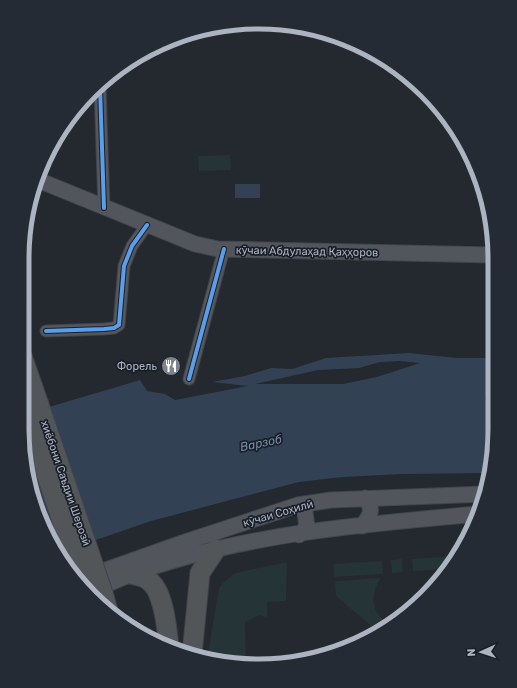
<svg xmlns="http://www.w3.org/2000/svg" width="517" height="688" viewBox="0 0 517 688" font-family="Rubik,sans-serif">
	<style>
		.green { fill: #253436 }
		.water { fill: #334155; fill-rule: evenodd }
		.lines { fill: none; stroke-linecap: round; stroke-linejoin: round }
		.street-casing { stroke: #404348; stroke-width: 13 }
		.secondary-casing { stroke: #41454c; stroke-width: 17 }
		.highway-casing { stroke: #41444b; stroke-width: 21 }
		.street { stroke: #54575d; stroke-width: 11 }
		.secondary { stroke: #52565c; stroke-width: 15 }
		.highway { stroke: #535658; stroke-width: 19 }
		.highway-bridge-casing { stroke: #41444b; stroke-width: 21; stroke-linecap: butt }
		.highway-bridge { stroke: #535658; stroke-width: 19 }
		.cycleway-casing { stroke: #191f29; stroke-width: 6 }
		.cycleway { stroke: #5a9eea; stroke-width: 4 }
		.labels { text-anchor: middle; stroke-width: 3.5; stroke-linejoin: round; paint-order: stroke }
		.street-label { font-size: 11px; fill: #adb4c1; stroke: #191f29 }
		.poi-label { font-size: 11px; fill: #adb4c1; stroke: #191f29; text-anchor: end }
		.water-label { font-size: 12px; font-style: italic; fill: #778aa8; stroke: #191f29 }
		.rim { fill: none; stroke: #adb4c1; stroke-width: 5 }
	</style>
	<rect width="100%" height="100%" fill="#24282f"/>
	<path class="green" d="M230 155 231 170 199 171 198 156Z
		M454 556V558L445 569 413 571 412 559Z
		M402 559 403 572 392 573 391 560Z
		M382 561 383 574 334 577 333 564Z
		M287 562 286 601 267 602V618L260 615 245 622 246 664 207 660 215 610 219 588 224 582 235 573Z
		M381 578C370 594 370 612 388 623V626L377 631 336 596 335 581Z"/>
	<path class="water" d="M235 184H260V198H235Z
		M409 353 457 358H494V392L485 397 494 429V445L489 473 402 474 342 477 299 482 151 521 58 553 54 548 30 491 22 430V415L140 380 147 391 165 394 175 400 248 386 212 382 245 376 271 368 292 369 326 358ZM400 361 420 363 377 377 343 384H255L318 370 359 368 380 362Z"/>
	<g class="lines">
		<defs>
			<path id="street" d="M100 87 104 208
				M46 331 104 329 114 328 119 325 124 266 132 246 147 225
				M189 379 224 249"/>
			<path id="secondary" d="M38 180 195 244 218 249 493 255
				M298 505 305 512 307 527 299 535
				M362 526C371 515 374 509 365 498
				M86 577 182 543 298 505 331 500 485 494
				M90 592C104 586 118 579 132 574 242 534 362 524 479 514"/>
			<path id="highway" d="M22 356 38 402
				M131 574C137 576 143 576 148 580 164 590 167 629 169 647
				M103 593 108 611
				M192 654 200 573 216 549"/>
		</defs>
		<use href="#street" class="street-casing"/>
		<use href="#secondary" class="secondary-casing"/>
		<use href="#highway" class="highway-casing"/>
		<use href="#street" class="street"/>
		<use href="#secondary" class="secondary"/>
		<use href="#highway" class="highway"/>
		<defs>
			<path id="highway-bridge" d="M38 402 103 593
				M24 407 83 584"/>
		</defs>
		<use href="#highway-bridge" class="highway-bridge-casing"/>
		<use href="#highway-bridge" class="highway-bridge"/>
		<defs>
			<path id="cycleway" d="M100 87 104 208
				M46 331 104 329 114 328 119 325 124 266 132 246 147 225
				M189 379 224 249"/>
		</defs>
		<use href="#cycleway" class="cycleway-casing"/>
		<use href="#cycleway" class="cycleway"/>
	</g>
	<defs>
		<symbol id="restaurant-disc" viewBox="-11 -11 22 22"><circle r="9.5" fill="#7d838e" stroke="#191f29"/><path d="M-5-6h1v4h1v-4h1v4h1v-4h1v5L-1.5 .5V6h-2V.5L-5-1ZM5-6V6H3V1.5H1.5Q1.5-4 5-6Z" fill="#fff"/></symbol>
	</defs>
	<g fill-rule="evenodd">
		<use href="#restaurant-disc" x="160" y="355" width="22" height="22"/>
	</g>
	<g class="labels">
		<g class="street-label">
			<text transform="translate(307 251) rotate(1)" y="4">кӯчаи Абдулаҳад Қаҳҳоров</text>
			<text transform="translate(66 483) rotate(71)" y="4">хиёбони Саъдии Шерозӣ</text>
			<text transform="translate(278 513) rotate(-16)" y="4">кӯчаи Соҳилӣ</text>
		</g>
		<g class="poi-label">
			<text x="157" y="370">Форель</text>
		</g>
		<g class="water-label">
			<text transform="translate(261 443) rotate(-12)" y="4">Варзоб</text>
		</g>
	</g>
	<path d="M0 0H517V688H0ZM258 29H259A229 229 0 0 1 488 258V430A229 229 0 0 1 259 659H258A229 229 0 0 1 29 430V258A229 229 0 0 1 258 29Z" fill="#252b35" fill-rule="evenodd"/>
	<path class="rim" d="M258 29H259A229 229 0 0 1 488 258V430A229 229 0 0 1 259 659H258A229 229 0 0 1 29 430V258A229 229 0 0 1 258 29Z"/>
	<g transform="translate(481 652) rotate(267)" stroke="#191f29" stroke-width="3" paint-order="stroke">
	<path d="M0-3L7 15L0 10L-7 15Z" fill="#adb4c1"/>
	<text y="-6" font-size="11" font-weight="bold" text-anchor="middle" fill="#adb4c1">N</text>
	</g>
</svg>
